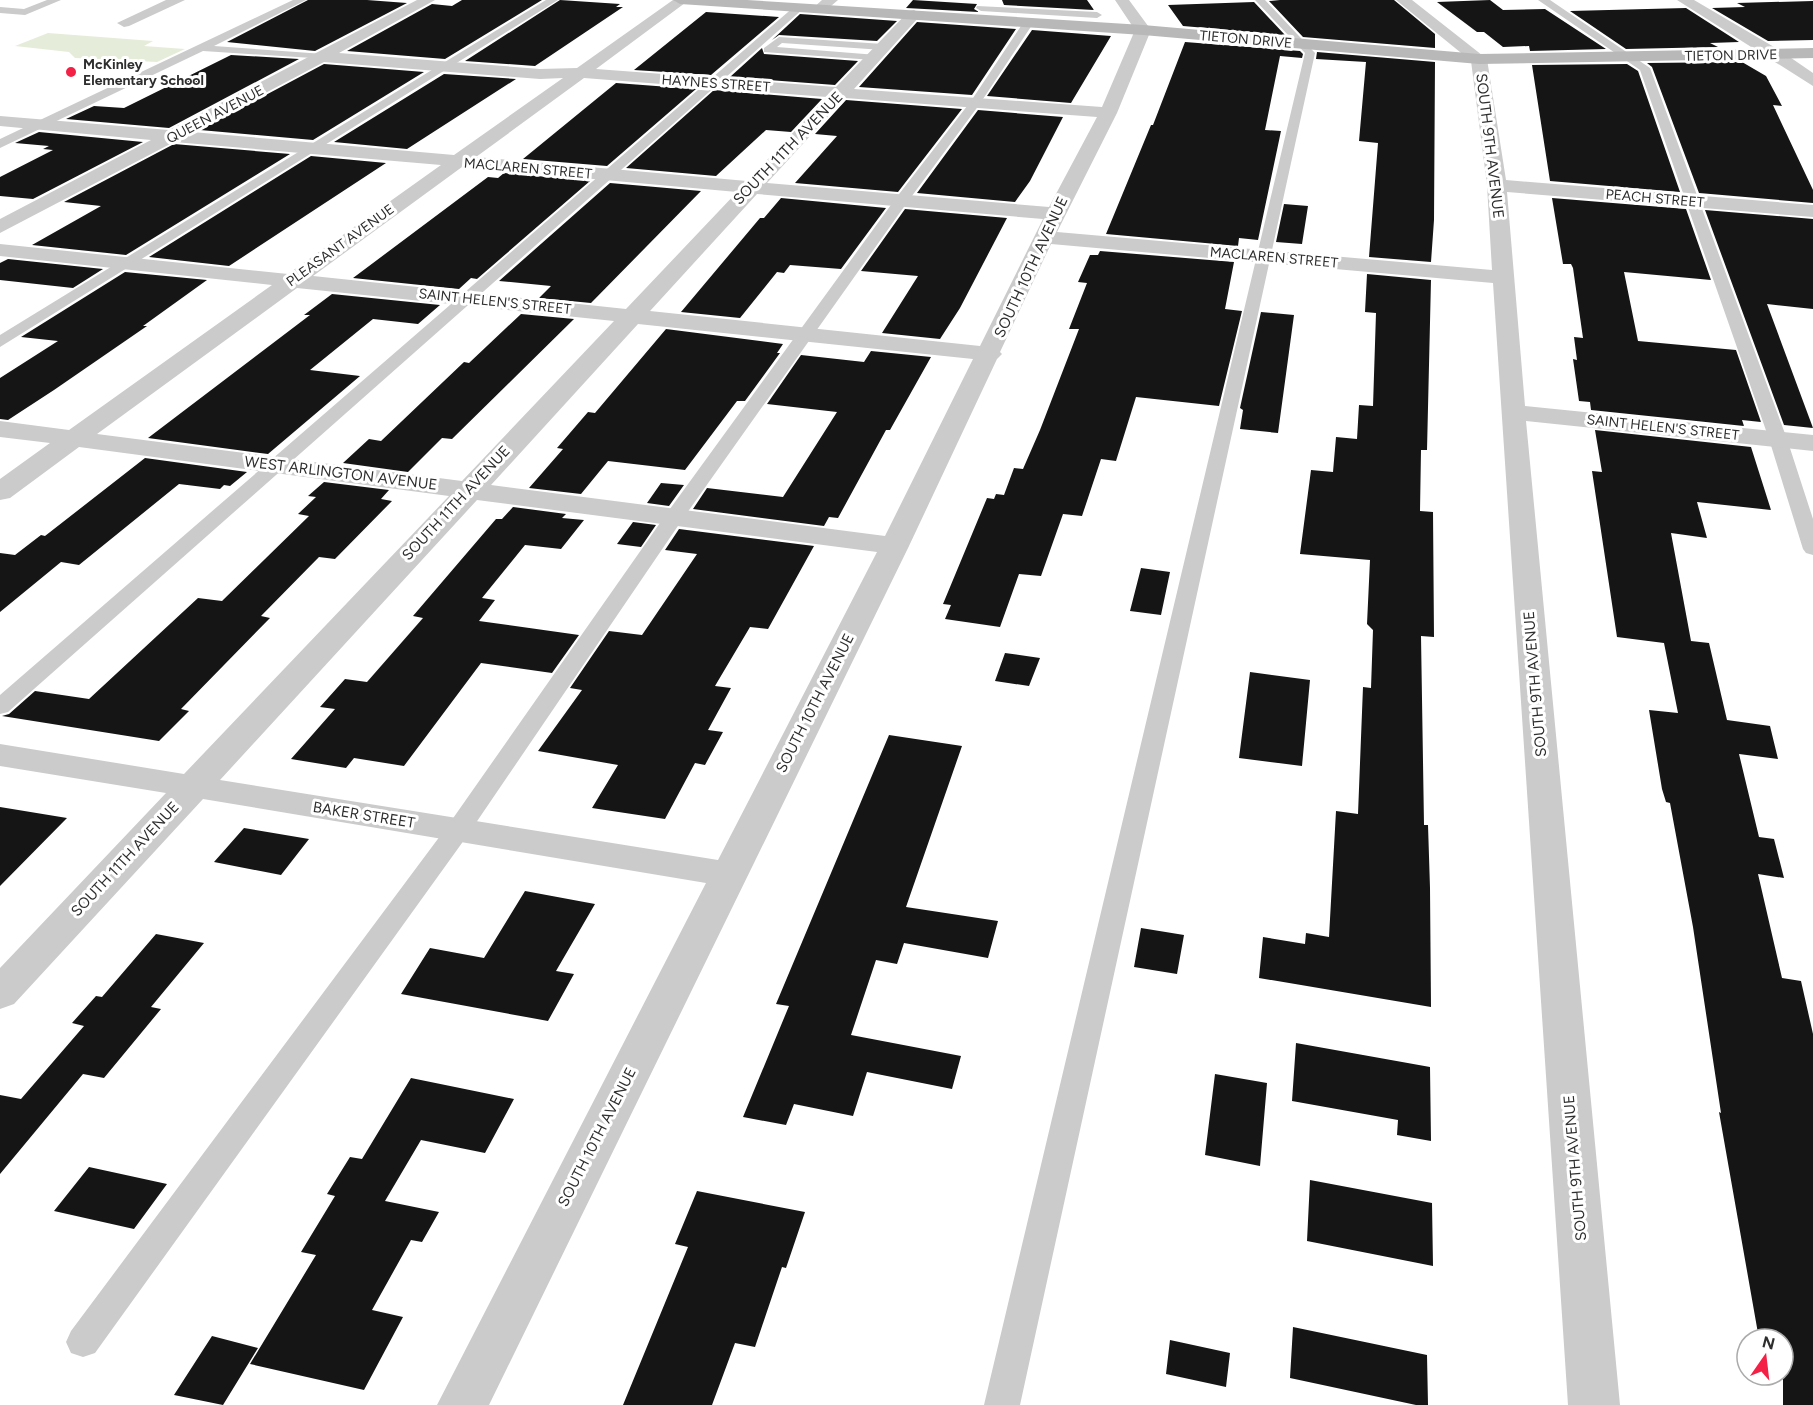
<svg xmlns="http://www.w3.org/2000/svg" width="1813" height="1405" viewBox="0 0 1813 1405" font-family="Figtree,sans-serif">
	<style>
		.green { fill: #e6ecda }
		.building { fill: #151515 }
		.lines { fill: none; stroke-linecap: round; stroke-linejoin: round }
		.service { fill: #cbcbcb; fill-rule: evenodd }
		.minor { fill: #cbcbcb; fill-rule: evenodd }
		.secondary { fill: #b8b8b8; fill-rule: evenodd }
		.poi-dot { fill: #f32145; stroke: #fff; stroke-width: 2 }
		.labels { text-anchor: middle; stroke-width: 6; stroke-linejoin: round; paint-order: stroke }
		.far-street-label { font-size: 14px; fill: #2e2e2e; stroke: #fff }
		.far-poi-label { font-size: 14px; font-weight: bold; fill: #2e2e2e; stroke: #fff; text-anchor: start }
		.street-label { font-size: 15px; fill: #2e2e2e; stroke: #fff }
	</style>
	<rect width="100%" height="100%" fill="#fff"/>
	<path class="green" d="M48 33 153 41 144 46 185 49 157 62 75 58 69 52 15 46Z"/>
	<path class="building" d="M308 0H367L407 3 315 51 227 42Z
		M462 0H542L445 59 347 51 432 4 452 6Z
		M560 0 620 4 616 7H623L535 66 465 61Z
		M913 0 977 4 974 9 979 12 906 8Z
		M1002 0H1087L1094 10 1004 5Z
		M1280 0H1394L1435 34V48L1303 37 1269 1Z
		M1490 0 1503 10 1545 9 1606 49 1530 51 1529 46 1503 47 1484 32H1477L1437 2Z
		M1813 1V40L1768 41 1712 8 1745 7 1737 3Z
		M1254 2 1285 35 1183 26 1168 5Z
		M1686 8 1739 42 1710 43 1718 47 1626 49 1570 11Z
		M706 12 779 17 711 75 634 70Z
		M800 14 897 21 877 41 779 35 772 40Z
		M917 22 1016 29 972 95 859 87Z
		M1032 30 1111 36 1071 103 987 96Z
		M1185 42 1300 51 1303 54 1302 58 1280 56 1265 130 1281 131 1258 240 1239 238 1238 246 1106 234 1151 125H1153Z
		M762 48 764 54 858 61 835 85 730 77Z
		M1317 52 1435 62 1434 220 1431 262 1369 257 1378 143 1359 141 1366 62 1316 59Z
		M231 55 299 59 169 128 66 119 94 106 124 108Z
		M1742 62 1766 76 1782 106 1773 105 1813 190V203L1699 193 1652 67 1647 63Z
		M324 64 424 72 313 140 200 130Z
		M1627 64 1638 71 1680 192 1550 181 1532 65Z
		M444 74 516 79 407 149 334 142Z
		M616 83 696 89 607 166 523 159Z
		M714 90 822 99 791 132 766 130 716 176 626 168Z
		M846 100 962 109 898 192 795 183 837 136 815 134Z
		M978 110 1063 117 1030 181 1015 202 917 193Z
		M39 132 143 142 33 199 0 196V177L53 150 43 149 49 146 15 143Z
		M174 144 290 154 126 255 32 245 101 206 64 202Z
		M311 156 386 163 229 266 149 257Z
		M504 173 590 181 477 279 471 278 459 289 353 278 488 177 498 178Z
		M610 183 701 191 591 303 539 298 551 286 499 281Z
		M781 198 886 208 841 269 790 265 784 273 777 272 740 318 681 312 760 218H764Z
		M1552 198 1686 209 1711 280 1624 272 1638 341 1736 350 1761 422 1742 420 1744 426 1591 410 1590 402 1579 401 1573 359 1577 360 1574 337 1583 338 1573 268 1571 264H1563Z
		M1284 204 1308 206 1302 244 1276 242Z
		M905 209 1007 218 960 308 940 339 882 333 918 276 861 271Z
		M1705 210 1813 219V309L1767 304 1813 428 1784 425Z
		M1100 251 1234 262 1225 309 1242 311 1219 406 1136 397 1116 461 1101 459 1082 516 1063 514 1041 576 1019 574 1000 627 945 619 951 605 943 604 987 498 994 499 996 494 1004 495 1014 468 1023 469 1040 430 1079 329H1069L1087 283 1078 282 1090 255H1098Z
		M8 259 103 269 73 288 0 280V263Z
		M125 272 207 280 143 326H147L54 390 8 420 0 419V378L58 341 21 337Z
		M1367 274 1431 280 1427 450H1421L1420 511 1433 512 1434 637 1421 636 1424 825H1428L1430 888 1431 1007 1259 978 1263 937 1305 944 1306 933 1329 937 1336 811 1358 814 1363 687 1371 688 1373 630 1367 624 1370 560 1300 554 1311 470 1333 472 1336 437 1357 439 1359 405 1373 406 1376 313 1365 312Z
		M332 294 440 305 418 324 373 319 310 370 360 376 268 454 148 438 310 315H304Z
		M1261 312 1294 315 1278 433 1240 429 1243 410 1240 408Z
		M521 314 574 319 452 439 442 438 408 472 343 463 369 439 381 441 464 362 469 363Z
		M666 329 783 344 777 353H780L745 401H737L685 470 608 461 581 494 529 488 563 449 557 448 588 412 595 413Z
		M871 351 931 357 890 430H886L838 518 829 517 824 526 693 509 707 488 783 497 837 412 767 404 801 355 864 362Z
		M1595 430 1751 447 1771 510 1697 502 1707 538 1671 533 1691 641 1709 643 1727 720 1770 726 1778 759 1739 754 1759 837 1774 839 1784 878 1758 874 1782 978 1801 981 1813 1034V1405H1783V1339H1759L1719 1112 1721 1113 1693 927 1670 803 1666 802 1662 789 1649 710 1678 713 1664 643 1617 637 1592 471 1602 472Z
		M145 458 247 472 230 486 224 485 220 489 179 484 79 565 61 562 0 612V553L15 555 41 535 45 536Z
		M324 482 389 490 381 499 392 501 335 559 319 557 261 616 270 618 181 709 189 711 159 741 2 716 9 714 35 691 89 699 198 598 222 601 309 516 298 514 316 497 308 496Z
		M661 483 684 485 669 506 647 503Z
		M513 507 566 514 562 518 584 520 561 549 525 545 482 598 495 600 479 621 579 635 552 673 481 663 404 766 354 758 346 768 291 759 335 709 320 707 345 679 367 682 423 618 413 616 496 519H502Z
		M633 522 656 525 641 547 617 544Z
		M679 529 814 546 768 629 750 627 715 686 731 688 708 730 723 732 705 765 695 763 665 819 592 808 618 765 538 751 582 690 570 688 609 631 642 635 697 554 665 550Z
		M1141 568 1170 572 1161 615 1130 611Z
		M1005 653 1040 658 1029 686 995 681Z
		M1250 672 1310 680 1302 766 1239 758Z
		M889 735 962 746 906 907 998 921 988 958 904 943 897 964 876 960 851 1035 961 1056 952 1089 867 1072 853 1116 794 1104 786 1125 743 1117 789 1006 776 1004Z
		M0 807 67 818 0 886Z
		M244 828 309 839 281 875 214 862Z
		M525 891 595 904 556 971 574 974 548 1021 401 994 430 948 484 958Z
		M1141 928 1184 935 1177 974 1134 967Z
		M156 934 204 943 151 1007 161 1009 104 1078 83 1074 0 1174V1095L21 1099 84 1026 72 1023 96 996 102 997Z
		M1296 1043 1430 1067 1431 1141 1397 1135 1398 1120 1292 1101Z
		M1215 1074 1267 1083 1260 1166 1205 1155Z
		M411 1078 514 1099 485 1153 421 1140 385 1201 439 1212 422 1242 411 1240 372 1310 403 1317 364 1390 250 1364 316 1255 301 1252 335 1196 327 1194 350 1157 362 1159Z
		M89 1167 167 1184 134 1229 54 1211Z
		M1310 1180 1432 1203 1433 1266 1307 1241Z
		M697 1191 805 1212 786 1268 782 1267 755 1347 735 1343 712 1405H623L688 1247 675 1244Z
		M1293 1327 1427 1355 1428 1405H1416L1290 1378Z
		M212 1336 258 1348 223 1405 174 1395Z
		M1170 1340 1230 1353 1226 1387 1166 1374Z"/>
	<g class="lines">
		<path class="service" d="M47 0H61L25 15 0 13V7L24 9Z
			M293 0H306L214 46 324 54 328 55V59L203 51 0 148V139Z
			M546 0H558L0 347V335Z
			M1255 0H1265L1315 53 1020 1405H984L1305 53Z
			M1538 0H1550L1650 68 1787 439 1813 519V555L1806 553 1803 549 1769 439 1640 70Z
			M795 6 804 8 8 712 0 714V695Z
			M977 6 1097 12 1102 15 1097 18 981 11 976 8Z
			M1025 20 1034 22 979 105 906 204 682 520 467 836 95 1353 83 1357 71 1353 66 1342 71 1331 449 824 667 513 896 198 971 101Z
			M779 37 883 44 888 47 883 50 782 43 777 47 877 55V59L873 60 764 52V48Z"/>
		<path class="minor" d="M166 0H185L129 26 124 27 117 23Z
			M417 0H435L339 53 540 69 577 68 673 0H689L596 69 836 87 909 11 914 10 921 14 919 17 854 89 1102 107 1135 30 1115 0H1129L1151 30 1117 113 1057 232 1492 270 1487 185 1471 61 1396 0H1412L1487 59 1506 180 1813 205V217L1507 192 1525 406 1813 435V451L1526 421 1620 1405H1568L1493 283 1051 244 1000 352 1002 354 997 359 909 546 489 1405H437L706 883 203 799 14 1004 0 1009V968L166 793 0 766V744L184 774 449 496 79 447 10 498 0 500V479L50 443 0 437V421L69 430 272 285 0 256V244L288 274 441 165 174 142 0 233V219L151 140 0 126V116L169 130ZM324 62 540 79 563 78 454 155 192 132ZM584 78 827 97 747 181 476 157ZM845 98 1097 117 1049 207 767 183ZM462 167 737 192 626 309 313 276ZM757 194 1043 219 980 346 650 311ZM297 288 614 321 462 481 97 434ZM638 324 973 359 885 536 491 485ZM477 500 877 552 718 860 220 780Z
			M822 0H838L824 12H814L812 9Z
			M1677 0H1694L1781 51 1813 73V86Z"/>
		<path class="secondary" d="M673 0H747L1143 25 1479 54 1813 48V58L1479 64 1143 35 680 4Z"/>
	</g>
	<circle class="poi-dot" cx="71" cy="72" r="6"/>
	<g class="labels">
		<g class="far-street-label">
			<text transform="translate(1246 39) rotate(5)" y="5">TIETON DRIVE</text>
			<text transform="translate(1731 55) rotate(-1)" y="5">TIETON DRIVE</text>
			<text transform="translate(716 83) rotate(4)" y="5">HAYNES STREET</text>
			<text transform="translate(215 114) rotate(-28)" y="5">QUEEN AVENUE</text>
			<text transform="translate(528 168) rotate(5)" y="5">MACLAREN STREET</text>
			<text transform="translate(1655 198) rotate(5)" y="5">PEACH STREET</text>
			<text transform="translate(340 245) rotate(-36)" y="5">PLEASANT AVENUE</text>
			<text transform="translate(1274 257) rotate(5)" y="5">MACLAREN STREET</text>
			<text transform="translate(495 301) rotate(6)" y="5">SAINT HELEN'S STREET</text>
			<text transform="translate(1663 427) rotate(6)" y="5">SAINT HELEN'S STREET</text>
		</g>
		<g class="far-poi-label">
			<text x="83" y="69">McKinley<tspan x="83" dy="16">Elementary School</tspan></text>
		</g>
		<g class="street-label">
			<text transform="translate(1490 146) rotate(83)" y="5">SOUTH 9TH AVENUE</text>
			<text transform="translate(788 148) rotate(-46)" y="5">SOUTH 11TH AVENUE</text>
			<text transform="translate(1031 267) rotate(-65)" y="5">SOUTH 10TH AVENUE</text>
			<text transform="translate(341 473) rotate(7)" y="5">WEST ARLINGTON AVENUE</text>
			<text transform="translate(456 503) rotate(-47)" y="5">SOUTH 11TH AVENUE</text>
			<text transform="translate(1535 684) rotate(-95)" y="5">SOUTH 9TH AVENUE</text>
			<text transform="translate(815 703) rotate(-63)" y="5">SOUTH 10TH AVENUE</text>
			<text transform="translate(364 815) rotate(9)" y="5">BAKER STREET</text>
			<text transform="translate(125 859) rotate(-47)" y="5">SOUTH 11TH AVENUE</text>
			<text transform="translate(597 1137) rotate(-63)" y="5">SOUTH 10TH AVENUE</text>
			<text transform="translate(1575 1168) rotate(-95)" y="5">SOUTH 9TH AVENUE</text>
		</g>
	</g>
	<g transform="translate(1765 1357) rotate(14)"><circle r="28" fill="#ffffff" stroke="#ababab" stroke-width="1.5"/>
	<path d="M0-4.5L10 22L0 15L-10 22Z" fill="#f32145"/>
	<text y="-9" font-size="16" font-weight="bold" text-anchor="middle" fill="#2e2e2e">N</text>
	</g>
</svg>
